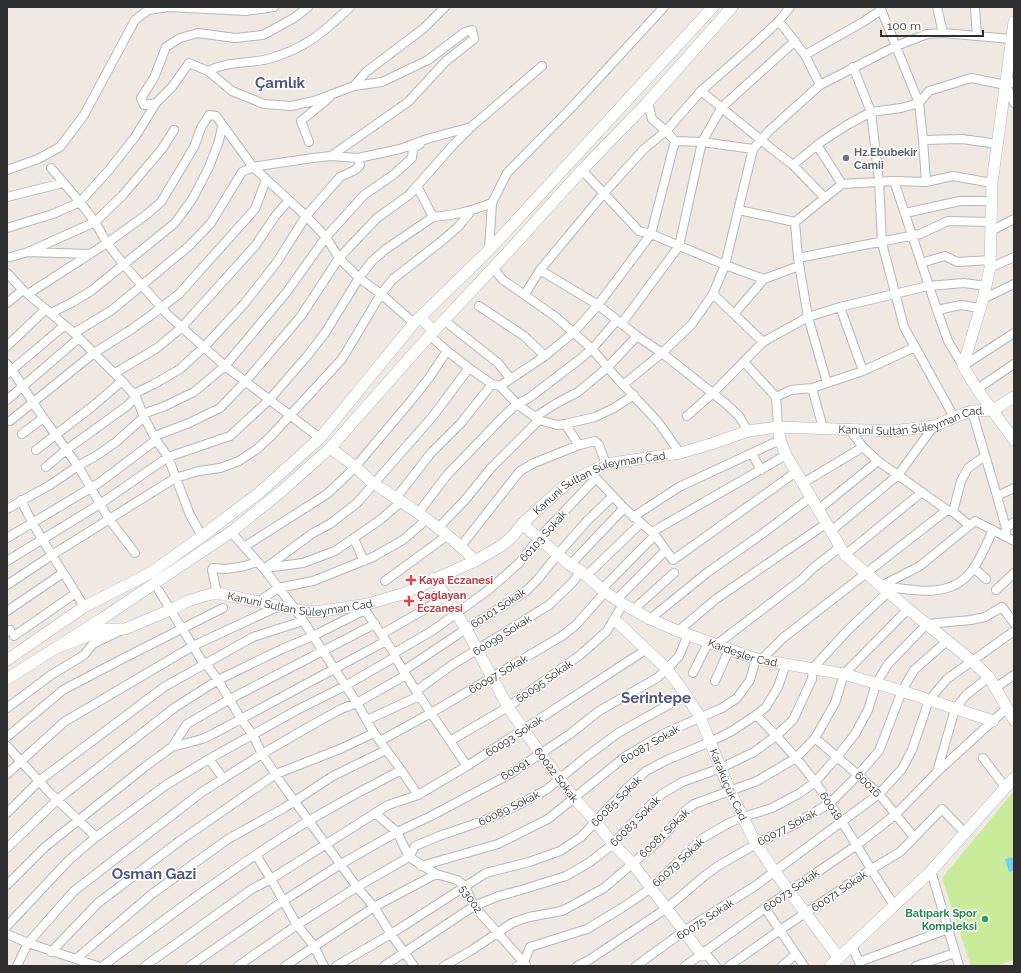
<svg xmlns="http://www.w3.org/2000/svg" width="1021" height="973" viewBox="0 0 1021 973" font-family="Raleway,sans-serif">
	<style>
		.pitch { fill: #c9ec9a }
		.water { fill: #75cff0 }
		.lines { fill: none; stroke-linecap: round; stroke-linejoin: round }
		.street-casing { stroke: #b4b7c1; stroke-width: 10 }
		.secondary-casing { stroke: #b4b7c1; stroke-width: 12 }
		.street { stroke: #fff; stroke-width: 8 }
		.secondary { stroke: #fff; stroke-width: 11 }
		.worship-dot { fill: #6b7280; stroke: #fff; stroke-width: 1.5 }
		.health-dot { fill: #e0444e; stroke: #fff; stroke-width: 1.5 }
		.leisure-dot { fill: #2e9e5b; stroke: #fff; stroke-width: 1.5 }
		.labels { text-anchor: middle; stroke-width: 3; stroke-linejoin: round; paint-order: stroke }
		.worship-label { font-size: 11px; font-weight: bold; fill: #5b616d; stroke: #fff; text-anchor: start }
		.street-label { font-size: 11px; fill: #2e2e2e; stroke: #fff }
		.health-label { font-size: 11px; font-weight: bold; fill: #be3a42; stroke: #fff; text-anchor: start }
		.leisure-label { font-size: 11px; font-weight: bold; fill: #27864d; stroke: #fff; text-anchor: end }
		.district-label { font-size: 15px; font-weight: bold; fill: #4d5680; stroke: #fff }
	</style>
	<rect width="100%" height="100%" fill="#efe9e1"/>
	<path class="pitch" d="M1014 791V960L996 966H971L942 878Z"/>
	<path class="water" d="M1014 857V871L1009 872 1005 859Z"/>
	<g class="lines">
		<defs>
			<path id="street" d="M880 7 919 103 923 140 926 182
				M937 7 943 33
				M975 7 977 36
				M779 21 805 55 820 85
				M805 55 863 22 881 10
				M853 67 871 112 879 181 882 243 904 327 954 417
				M208 71C227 61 248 64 268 59 305 49 324 32 350 7
				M1006 85 1014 103
				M354 86 366 72 424 28 445 7
				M701 91 777 153 793 165 825 198
				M156 103 144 105 141 98 154 78 166 47 180 38 198 33 235 38 263 35 294 18 308 7
				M923 140 962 139 998 144
				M675 141 702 142 753 149
				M309 142 301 121 329 98
				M817 145 842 184
				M793 165 821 142 847 125 871 112 901 108 919 103 929 91 971 78 1006 85 1014 82
				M51 168 80 202 95 222 107 243 124 265 168 315 225 366 320 438
				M7 170 38 159 60 147 84 115 135 20 148 10 169 7 246 11 274 7
				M582 170 639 231 651 234 725 265 764 279
				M894 181 937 310 948 341 963 366 1014 333
				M417 186 433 217C456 215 471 211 492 203
				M7 197 63 183
				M739 210 795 222
				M905 213 960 201H992
				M795 222 842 184 894 181 926 182 953 176 992 183
				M795 222 798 258 808 317 827 383
				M7 228 53 214 80 202 109 170 135 137 156 103 172 87 189 63 208 71 232 91 264 104 291 106 314 101 354 86 382 82 428 60 465 32 472 30 474 39 446 61 408 102 331 156
				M991 231 1014 219
				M489 250 492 203 507 173 572 107 664 7
				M28 252 95 222 122 196 162 149 174 130
				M7 258 28 252 88 254
				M798 258 920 234 948 221 991 222
				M921 263 945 256 957 262 991 260
				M493 268 503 280 556 317 592 349 615 376 658 422 680 453
				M990 268 1014 257
				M540 270 598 305 637 336 662 353 725 403 739 416 748 431
				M7 273 23 290 74 333 122 381 136 397 144 417 156 440 168 457 190 515 202 536
				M28 294 107 243 146 215 161 202 194 147 201 128 209 115 216 116 253 167 306 216 326 237 339 258 359 278 381 294 414 323
				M525 294 540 270 604 193 644 149 666 131 701 91 752 46 779 21 790 7
				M713 294 763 342
				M983 299 1014 284
				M7 303 23 290
				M479 306 524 336 545 356
				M840 307 863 371
				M937 310 961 305 980 308
				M51 313 73 302 91 291 175 223 193 198 209 167 219 141 222 126
				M734 314 764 279 799 266
				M622 323 679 246 702 142 722 107 795 41
				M450 325 498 363 511 379
				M74 333 112 310 189 246 211 223 242 172 253 167 265 165 313 158 331 156 358 158 400 149 427 139 471 127
				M435 340 447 351 469 368 492 384 500 386 517 404 539 420 557 425 565 424 579 445 595 441 599 445 606 464
				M7 346 46 309
				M744 362 776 397 778 427
				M7 364 12 370 40 413 78 466 109 519 135 553
				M115 373 157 348 181 328 255 246 276 215 289 200
				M7 374 65 325
				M623 385 662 353 692 324 713 294 725 265 753 149 770 130 820 85 896 46 927 34 943 33 1011 39
				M500 386 545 356 574 332 598 305 651 234 675 141 666 131 652 119 648 102
				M812 388 823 428
				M977 389 1014 364
				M134 394 154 384 180 369 204 347 244 304 277 262 306 216 340 177 355 170 360 165 358 158
				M776 397 791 390 812 388 863 371 915 347
				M7 400 79 338
				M972 411 997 496 1006 528V536
				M143 414 165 406 194 392 225 366 286 293 326 237 364 195 393 175 412 158 413 148 420 144
				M687 416 713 393 763 342 808 317 840 307 928 286 964 283 986 286
				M535 417 557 403 578 392 608 367 637 336
				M10 421 94 353 129 331 150 316 179 294 255 209 266 180
				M565 424 595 417 614 408 634 395
				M849 429 863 447 878 461 947 510 953 512 969 525
				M22 434 43 418
				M155 436 189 423 220 408 246 381 301 316 339 258 377 218 409 195 454 144 471 127 542 66
				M36 450 93 406 122 381
				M752 454 761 470
				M46 467 66 450 127 406 136 397
				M803 483 863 447
				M997 496 1014 488
				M396 498 431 453 461 423 492 384
				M21 500C38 538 64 571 84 607
				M7 509 50 485 78 466 99 454 116 442 144 417
				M819 509 878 461
				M419 512 447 475 502 418 517 404 529 398 580 359 592 349 617 320
				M953 512 961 481 968 468 985 456
				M633 517 679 487 780 440
				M438 528 465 500 491 468 539 420
				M1006 528 1014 522
				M831 531 898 475 934 426
				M231 532 264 569 296 610 357 703 374 733 401 770 418 795
				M652 532 786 455
				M7 538 99 483 156 440
				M354 539 364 561
				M461 546 520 471 534 463 579 445
				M244 547 327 494 343 479 355 467 410 402 429 378 447 351
				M845 555 922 492
				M7 561 100 504 168 457 230 436 269 400 308 355 325 333 359 278 372 261 386 249 433 217
				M570 565 624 508
				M265 568 303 563 335 551 380 520 402 501
				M974 568 986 579
				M264 569 313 533 330 524 357 503 433 416 469 368
				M586 576 641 523
				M385 581 448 535
				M7 585 52 555 175 478 199 471 220 468 239 461 257 449 272 435 342 359 381 294 393 279 443 240 459 226 471 211
				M881 586 920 566 975 521 1014 541
				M882 586C913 590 952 600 973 569 981 558 987 543 993 530
				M602 589 655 535
				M996 590 1014 573
				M159 591 202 661 206 664 218 680 241 719 253 735 262 754 282 784 357 887 374 907 391 934 414 966
				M217 593 212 570 213 568 226 569 245 566 257 562
				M616 600 666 550
				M258 602 278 588 313 581 373 557 403 540 426 520
				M367 606 365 610 394 653 395 657 416 691 467 766
				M633 610 674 573
				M7 611 63 573
				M650 619 708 572 762 534 811 497
				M678 631 716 599 827 523
				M7 632 10 630
				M382 634 446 597
				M14 636 76 593
				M716 645 801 580 812 569 840 547
				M394 653 432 631 491 588 519 563 539 538 596 478 624 508 655 535 673 560 796 472
				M761 660 783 638 947 510
				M403 671 466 629 525 592 538 579 558 554 587 521 613 496
				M693 673 708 643
				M715 681 729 650
				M995 688 1014 675
				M416 691 452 665 549 605 572 583 581 571
				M7 708 51 675 84 655 93 644 122 630
				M756 715C777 736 797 758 815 782 844 821 867 865 894 905
				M367 720 419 696
				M7 737 63 690 122 659 223 608
				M815 738 858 775 879 794 914 837
				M380 741 431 713 562 636 576 625 605 592
				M450 741 508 707 580 655 607 631 623 604
				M7 746 50 793 96 837
				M172 747 187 724 230 699 375 624
				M983 758 1006 788
				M209 759 223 778
				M937 772 955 709 966 695 989 677
				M7 774 64 722 193 646 277 607
				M7 813 39 781 164 687 253 637 303 621
				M375 813 397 832 409 857 436 874 457 880 464 885 474 906 526 965
				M7 848 57 800 174 708 218 680 282 649 313 636 365 610
				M256 855 271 879 297 925 314 946 324 966
				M421 866 498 844 548 819 626 756 665 733 722 708 737 698 750 680 756 659
				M931 871 959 966
				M7 885 45 847 146 766 172 747 202 739 213 734 386 641
				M765 908 804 966
				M7 926 69 860 96 837 166 785 209 759 297 710 345 686 395 657
				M7 934 28 943 97 966
				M852 945 860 965
				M51 952 98 903 181 840 276 774 340 749 374 733
				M705 953 716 966
				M76 959 152 894 228 839 284 808 333 776 386 750
				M859 962 948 929
				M17 966 28 943 74 891 202 792 262 754 305 729 341 709 357 703 406 675
				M103 966C170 915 237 865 308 821 339 803 370 786 401 770
				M145 966 252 889 271 879 388 805 418 795 467 766 647 649
				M190 966 283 901 341 864 397 832 431 816 510 774 570 734 599 711 657 678 667 669 679 656 688 635
				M238 966 297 925 357 887 409 857 415 846 439 836 483 821 516 806 546 790 586 757 618 733 686 695
				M285 966 374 907 436 874
				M336 966 391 934 486 873 529 862 560 851 581 837 627 788 646 771 667 760 710 742 732 731 756 715 766 707 778 687 786 664
				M384 966 474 906 499 896 521 890 566 876 590 862 613 844 634 821 662 794 682 782 721 768 754 752 776 736 793 720 812 679 813 668 848 630 888 592
				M444 966 472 950 512 923 529 917 562 911 604 888 653 846 669 830 686 810 694 804 757 781 796 758 815 738 835 703 844 674 908 609
				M517 966 524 962 530 947 587 929 625 906 651 888 703 838 727 824 743 817 772 808 800 793 815 782 837 757 855 734 868 710 876 684 888 664 927 624 971 620 985 617 1002 607 1014 623
				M577 966 589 960 667 908 703 877 718 866 756 844 797 823 830 803 858 775 879 751 902 691 914 670 947 641
				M636 966 684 931 755 886 879 794 902 769 912 750 929 700 947 679 1014 631
				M685 966 765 908 857 845 896 814 937 772 1007 708
				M729 966 780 930 870 870 900 852 942 809 965 833
				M782 966 796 954
				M916 966 955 953"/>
			<g id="secondary">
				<path d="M1014 22 992 183 990 268 983 299 963 366 977 389 1014 440"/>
				<path d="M420 317 434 331"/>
				<path d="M778 427 780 440 786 455 845 555 908 609 972 661 989 677 1014 720"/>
				<path d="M330 448C338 454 347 460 355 467 362 472 368 480 376 485 411 508 446 530 475 561"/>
				<path id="s1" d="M522 524 570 565 581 571 605 592 623 604 650 619 678 631 756 659 844 674 902 691 993 721"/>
				<path id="s2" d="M434 578 466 629 508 707 540 753 574 798 595 821 613 844 632 863 651 888 702 955"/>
				<path id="s3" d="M615 620 667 669 686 695 700 717 730 791 756 844 775 872 839 958"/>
				<path id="s4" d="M56 648 106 629H125L170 610 188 601 207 595 217 593 296 610 316 612 368 604 402 594 475 561 501 546 512 537 522 524 566 484 606 464 680 453 711 444 748 431 778 427 893 431 934 426 960 415 972 411 993 410 1014 397"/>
				<path d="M7 660 84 607 152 572 202 536 260 492 320 438 414 323 489 250 713 7"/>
				<path d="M7 679 103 618 231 532 283 490 330 448 421 345 507 253 582 170 648 102 732 7"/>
				<path d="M830 966 931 871 1014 778"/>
			</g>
		</defs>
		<use href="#street" class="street-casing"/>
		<use href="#secondary" class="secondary-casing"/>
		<use href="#street" class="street"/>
		<use href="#secondary" class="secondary"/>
	</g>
	<circle class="worship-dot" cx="846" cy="158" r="4"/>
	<g class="health-dot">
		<path d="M409 574h4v4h4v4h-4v4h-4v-4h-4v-4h4z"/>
		<path d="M407 595h4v4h4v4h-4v4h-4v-4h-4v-4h4z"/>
	</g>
	<circle class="leisure-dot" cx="985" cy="919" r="4"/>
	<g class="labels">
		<g class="worship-label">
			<text x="854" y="156">Hz.Ebubekir<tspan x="854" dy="13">Camii</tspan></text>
		</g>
		<g class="street-label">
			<text dy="4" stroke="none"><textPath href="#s4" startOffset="917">Kanuni Sultan Süleyman Cad.</textPath></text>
			<text dy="4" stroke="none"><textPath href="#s4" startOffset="593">Kanuni Sultan Süleyman Cad.</textPath></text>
			<text transform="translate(543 536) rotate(-48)" y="4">60103 Sokak</text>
			<text dy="4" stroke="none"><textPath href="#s4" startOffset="257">Kanuni Sultan Süleyman Cad.</textPath></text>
			<text transform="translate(498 608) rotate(-33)" y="4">60101 Sokak</text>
			<text transform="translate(502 635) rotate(-32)" y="4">60099 Sokak</text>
			<text dy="4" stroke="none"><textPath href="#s1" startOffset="260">Kardeşler Cad.</textPath></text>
			<text transform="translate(498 674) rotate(-30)" y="4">60097 Sokak</text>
			<text transform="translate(544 681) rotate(-35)" y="4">60095 Sokak</text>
			<text transform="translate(514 736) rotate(-33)" y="4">60093 Sokak</text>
			<text transform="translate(650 744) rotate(-30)" y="4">60087 Sokak</text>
			<text transform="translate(515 769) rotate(-32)" y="4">60091</text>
			<text dy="4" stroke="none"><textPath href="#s2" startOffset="232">60022 Sokak</textPath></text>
			<text transform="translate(868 784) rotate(44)" y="4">60016</text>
			<text dy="4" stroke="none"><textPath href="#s3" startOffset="204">Karaküçük Cad.</textPath></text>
			<text transform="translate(616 801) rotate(-45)" y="4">60085 Sokak</text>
			<text transform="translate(831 806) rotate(56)" y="4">60018</text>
			<text transform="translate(509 808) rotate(-26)" y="4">60089 Sokak</text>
			<text transform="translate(635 821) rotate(-45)" y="4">60083 Sokak</text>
			<text transform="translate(787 827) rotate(-28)" y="4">60077 Sokak</text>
			<text transform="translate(664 833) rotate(-44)" y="4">60081 Sokak</text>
			<text transform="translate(678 862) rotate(-43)" y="4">60079 Sokak</text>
			<text transform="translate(791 890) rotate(-35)" y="4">60073 Sokak</text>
			<text transform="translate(839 891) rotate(-34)" y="4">60071 Sokak</text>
			<text transform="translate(471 899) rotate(56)" y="4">53002</text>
			<text transform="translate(705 919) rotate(-33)" y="4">60075 Sokak</text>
		</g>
		<g class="health-label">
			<text x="419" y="584">Kaya Eczanesi</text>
			<text x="417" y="599">Çağlayan<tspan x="417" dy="13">Eczanesi</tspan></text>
		</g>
		<g class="leisure-label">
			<text x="977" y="917">Batıpark Spor<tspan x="977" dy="13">Kompleksi</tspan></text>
		</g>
		<g class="district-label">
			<text x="280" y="88">Çamlık</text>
			<text x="656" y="703">Serintepe</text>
			<text x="154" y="879">Osman Gazi</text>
		</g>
	</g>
	<rect width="1021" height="973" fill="none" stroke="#2e2e2e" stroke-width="16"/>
	<path d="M881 30v6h102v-6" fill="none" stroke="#2e2e2e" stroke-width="2"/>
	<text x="887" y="30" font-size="12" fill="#2e2e2e" stroke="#ffffff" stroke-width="3" paint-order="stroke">100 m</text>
</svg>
